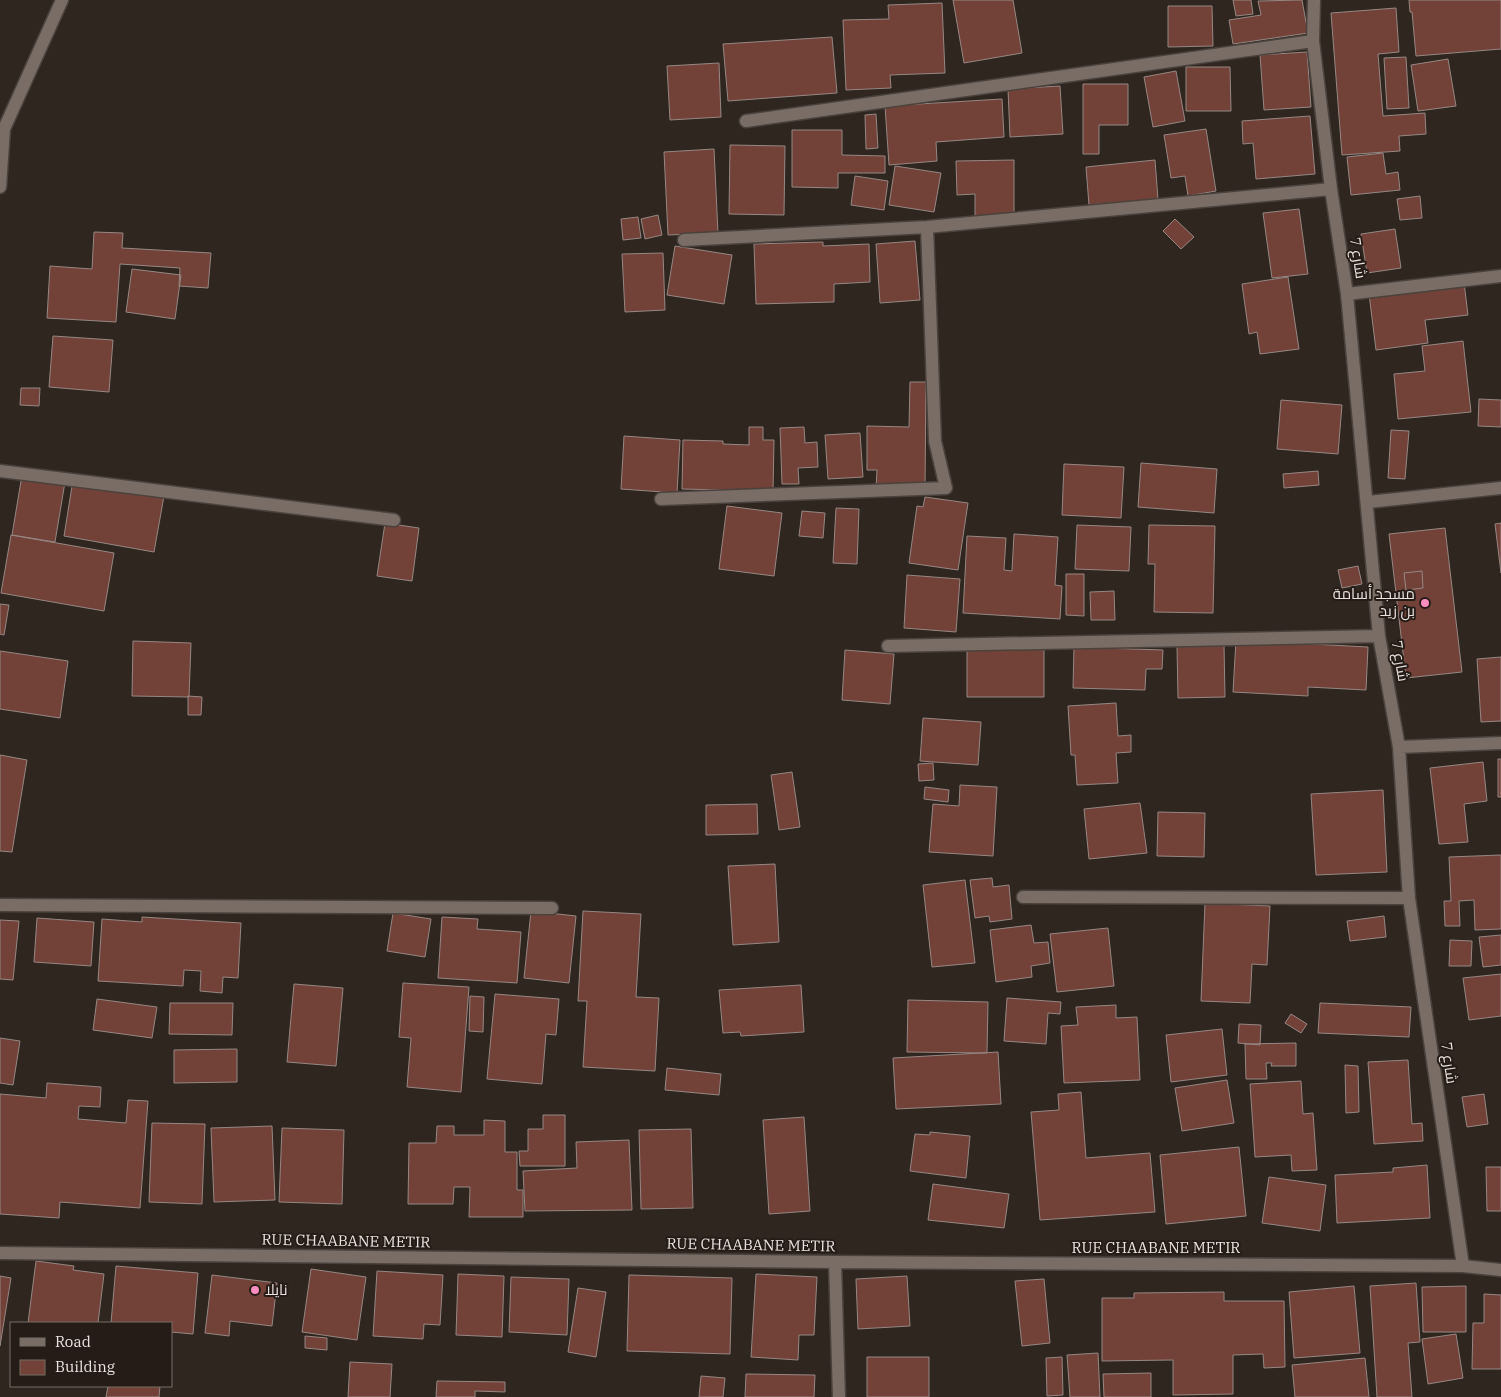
<svg xmlns="http://www.w3.org/2000/svg" width="1501" height="1397" viewBox="0 0 1501 1397" font-family="'IBM Plex Serif',Cairo,serif">
	<style>
		.building { fill: #724239; stroke: #968784 }
		.lines { fill: none; stroke-linecap: round; stroke-linejoin: round }
		.minor-casing { stroke: #4a423d; stroke-width: 15 }
		.minor { stroke: #796d66; stroke-width: 12 }
		.poi-dot { fill: #fd8ebf; stroke: #261c17; stroke-width: 2 }
		.labels { text-anchor: middle; stroke-width: 4; stroke-linejoin: round; paint-order: stroke }
		.street-label { font-size: 15px; fill: #eae3df; stroke: #261c17 }
		.poi-label { font-size: 15px; fill: #eae3df; stroke: #261c17; text-anchor: end }
	</style>
	<rect width="100%" height="100%" fill="#302620"/>
	<path class="building" d="M953 0H1013L1022 53 964 63Z
		M1233 0H1251L1253 14 1236 16Z
		M1302 0 1308 33 1233 44 1229 20 1261 15 1258 1Z
		M1409 0H1501V49L1416 56 1412 12H1410Z
		M942 3 945 73 890 75 891 88 846 90 843 20 889 19 888 5Z
		M1168 6H1212L1213 46 1168 47Z
		M1396 8 1399 52 1378 54 1383 116 1425 113 1426 134 1399 136 1400 151 1342 155 1331 13Z
		M832 37 837 93 728 101 723 44Z
		M1307 52 1311 107 1264 110 1260 55Z
		M1406 57 1409 108 1387 109 1384 58Z
		M1448 59 1456 106 1418 111 1411 65Z
		M719 63 721 117 670 120 667 66Z
		M1186 67H1230L1231 111H1186Z
		M1176 71 1185 121 1153 127 1144 77Z
		M1083 84H1128V125H1099V154H1083Z
		M1060 86 1063 134 1010 137 1008 89Z
		M1002 99 1004 137 936 142 937 161 889 165 885 106Z
		M876 114 878 148 866 149 865 115Z
		M1310 116 1315 174 1256 179 1253 143 1243 144 1242 121Z
		M1206 129 1216 191 1188 196 1185 176 1171 178 1164 135Z
		M792 130H842V155L885 156V173H838V188L792 187Z
		M730 145 785 146 784 215 729 214Z
		M714 149 718 233 668 235 664 152Z
		M1383 153 1386 174 1398 172 1400 190 1351 195 1347 157Z
		M1014 160V216H975V194L957 195 956 161Z
		M1155 160 1158 199 1089 205 1086 167Z
		M895 166 941 173 934 212 889 205Z
		M855 176 888 181 884 210 851 205Z
		M1420 196 1422 218 1400 220 1397 199Z
		M1299 209 1308 274 1272 278 1263 213Z
		M658 215 662 235 645 239 641 219Z
		M638 217 641 238 623 240 621 219Z
		M1175 219 1194 237 1181 249 1163 231Z
		M1395 229 1401 268 1367 273 1361 234Z
		M94 232 123 233 122 248 211 253 208 288 179 286 180 268 120 264 116 322 47 318 50 266 92 269Z
		M915 241 920 300 880 303 876 244Z
		M823 242V246L869 244 870 282 834 284V302L756 304 754 244Z
		M675 246 732 255 724 304 667 295Z
		M663 253 665 310 625 312 622 254Z
		M132 269 181 275 175 319 126 312Z
		M1288 277 1299 349 1260 354 1257 332 1249 334 1242 284Z
		M1464 282 1468 315 1425 320 1428 343 1376 350 1369 294Z
		M53 336 113 340 109 392 49 387Z
		M1463 341 1471 412 1398 419 1394 374 1425 371 1422 346Z
		M910 382H926L925 489H876L877 470H867V426L909 427Z
		M21 388H40L39 406 20 405Z
		M1479 399 1501 400V427L1478 426Z
		M1281 400 1342 405 1338 454 1277 449Z
		M749 427H763V440H774L773 491 682 489 683 440 723 441V444L749 445Z
		M804 427 805 443 817 442 818 467 798 468 799 484H782L780 428Z
		M1391 430 1409 431 1405 479 1388 478Z
		M860 433 863 477 828 479 825 435Z
		M624 436 680 440 677 493 621 489Z
		M1141 463 1217 469 1214 513 1138 507Z
		M1064 464 1124 467 1121 518 1062 515Z
		M1318 471 1319 485 1284 488 1283 474Z
		M22 475 65 482 55 542 12 535Z
		M73 480 164 496 154 552 64 536Z
		M925 497 968 503 958 570 909 563 917 506 923 507Z
		M727 506 782 513 774 576 719 569Z
		M836 508 859 509 857 564 833 563Z
		M802 511 825 513 823 538 799 536Z
		M385 523 419 528 412 581 377 576Z
		M1501 523V573L1495 524Z
		M1077 525 1131 527 1129 571 1075 569Z
		M1149 525 1215 526 1213 613 1154 612 1155 564H1148Z
		M1445 528 1462 672 1406 678 1389 534Z
		M1014 534 1058 537 1055 585 1062 586 1060 619 963 613 967 536 1006 538 1004 570 1012 571Z
		M11 535 114 553 104 611 1 593Z
		M1358 566 1362 584 1342 588 1338 570Z
		M1422 571 1423 588 1406 590 1404 573Z
		M1066 574H1084V616L1066 615Z
		M907 575 960 579 956 632 904 628Z
		M1114 591 1115 620H1091L1090 592Z
		M0 604 9 605 4 635 0 634Z
		M1236 640 1368 647 1366 690 1308 687V696L1233 692Z
		M133 641 191 643 189 697 132 696Z
		M1224 645 1225 697 1178 698 1177 646Z
		M1074 647 1163 650 1162 669H1146L1145 690 1073 688Z
		M967 648H1044V697H967Z
		M845 650 894 654 890 704 842 700Z
		M0 651 68 661 60 718 0 709Z
		M1501 657V721L1481 722 1477 659Z
		M188 696 202 697 201 715H188Z
		M1116 703 1118 736 1131 735V752L1116 753 1118 783 1077 785 1075 755H1071L1068 706Z
		M923 718 981 722 978 765 920 761Z
		M0 755 27 760 12 852 0 851Z
		M1498 759H1501V797H1498Z
		M1483 762 1487 801 1464 804 1468 842 1439 844 1430 768Z
		M933 763 934 780 919 781 918 764Z
		M792 772 800 827 779 830 771 775Z
		M960 785 997 787 993 856 929 852 933 804 959 806Z
		M925 787 949 790 948 802 924 799Z
		M1383 790 1387 872 1316 875 1311 794Z
		M1140 803 1147 853 1089 859 1084 809Z
		M757 804 758 834 706 835V805Z
		M1158 812 1205 813 1204 857 1157 856Z
		M1501 855V929L1475 930 1474 900 1459 901 1460 926H1445L1444 901H1451L1449 857Z
		M775 864 779 942 733 945 728 866Z
		M992 878 993 887 1009 885 1012 919 990 922 989 916 975 918 970 880Z
		M965 880 975 963 932 967 923 885Z
		M1205 903 1270 906 1267 965 1252 964 1250 1003 1201 1001Z
		M531 911 576 916 569 983 524 978Z
		M583 911 641 914 636 997 659 998 655 1071 583 1067 587 1001H578Z
		M393 913 431 919 425 957 387 951Z
		M1384 916 1386 937 1350 941 1347 921Z
		M142 917 241 923 238 978 223 977 222 993 200 991 201 971 184 970 183 986 98 981 102 919 142 922Z
		M442 917 478 919 477 929 521 932 517 983 438 978Z
		M37 918 94 922 91 966 34 962Z
		M0 920 19 921 13 980 0 979Z
		M1031 925 1034 943 1048 942 1050 963 1031 966 1032 977 996 982 990 930Z
		M1108 928 1114 986 1057 992 1050 934Z
		M1501 935V965L1483 967 1479 937Z
		M1450 940 1472 941 1471 966H1449Z
		M1501 974V1016L1469 1020 1463 978Z
		M403 983 469 987 461 1092 407 1087 411 1038 399 1037Z
		M294 984 343 988 336 1066 287 1062Z
		M801 985 804 1032 741 1036 740 1032 723 1033 719 990Z
		M495 994 559 999 556 1035 546 1034 542 1084 487 1079Z
		M470 996 484 997 483 1032 469 1031Z
		M1007 998 1061 1002 1060 1014 1048 1013 1046 1044 1004 1041Z
		M97 999 157 1007 152 1038 93 1030Z
		M908 1000 988 1002 987 1053 907 1052Z
		M170 1003H233L232 1035 169 1034Z
		M1320 1003 1411 1007 1409 1037 1318 1033Z
		M1116 1005V1018L1137 1017 1140 1080 1064 1083 1061 1026 1078 1025 1076 1007Z
		M1291 1014 1307 1024 1301 1033 1285 1023Z
		M1239 1024 1261 1025 1260 1045 1238 1043Z
		M1222 1029 1227 1075 1171 1082 1166 1035Z
		M0 1038 20 1041 13 1085 0 1083Z
		M1296 1043V1066H1271L1272 1063H1266L1267 1079H1246L1245 1044Z
		M237 1049V1082L174 1083V1050Z
		M998 1052 1001 1104 896 1109 893 1058Z
		M1408 1060 1412 1124 1422 1123 1423 1141 1374 1144 1368 1062Z
		M1345 1065 1358 1066 1359 1112 1346 1113Z
		M667 1068 721 1074 719 1095 665 1090Z
		M1227 1080 1234 1123 1182 1131 1175 1088Z
		M1301 1081 1303 1114 1313 1113 1317 1170 1292 1171 1291 1155 1255 1157 1250 1084Z
		M47 1083 101 1087 100 1107 79 1106 78 1119 126 1123 128 1100 148 1101 140 1208 60 1202 59 1218 0 1214V1094L46 1098Z
		M1081 1092 1086 1158 1150 1153 1155 1212 1040 1220 1031 1112 1059 1110 1058 1094Z
		M1484 1094 1488 1124 1467 1127 1462 1097Z
		M543 1115H565V1166H520L519 1151H528V1129H543Z
		M804 1117 810 1211 769 1214 763 1120Z
		M484 1120 505 1121V1152H517V1190H523V1217H469L470 1187H454L453 1204H408L409 1143H436L437 1126H454V1135H484Z
		M152 1123 205 1124 202 1204 149 1202Z
		M272 1126 275 1200 214 1202 211 1128Z
		M282 1128 344 1130 342 1204 279 1202Z
		M691 1129 693 1208 641 1209 639 1130Z
		M930 1132 970 1136 966 1178 910 1171 915 1134 930 1135Z
		M629 1140 632 1210 525 1211 523 1171 577 1168 576 1142Z
		M1239 1147 1246 1216 1166 1224 1160 1155Z
		M1427 1165 1430 1218 1337 1223 1335 1175 1393 1172V1168Z
		M1486 1167H1501V1211H1487Z
		M1269 1177 1326 1185 1320 1231 1262 1223Z
		M933 1184 1009 1194 1004 1228 928 1220Z
		M36 1261 74 1266 73 1270 104 1274 98 1323H28Z
		M116 1266 198 1273 193 1334 171 1332V1323H111Z
		M311 1269 366 1277 357 1340 302 1332Z
		M377 1271 443 1275 440 1325 424 1324 423 1339 373 1336Z
		M458 1274 504 1276 502 1337 456 1335Z
		M756 1274 817 1277 814 1335H799L798 1360 751 1357Z
		M212 1275 277 1283 272 1326 230 1321 229 1336 205 1333Z
		M629 1275 732 1278 730 1354 627 1351Z
		M0 1276 11 1278 0 1346Z
		M907 1276 910 1326 858 1329 856 1279Z
		M511 1277 569 1279 567 1335 509 1332Z
		M1044 1279 1050 1343 1022 1346 1015 1281Z
		M1416 1283 1420 1342 1408 1343 1412 1397H1377L1370 1286Z
		M1354 1286 1360 1353 1294 1358 1289 1292Z
		M1466 1286V1332H1423L1422 1287Z
		M578 1288 606 1292 596 1357 568 1352Z
		M1224 1292V1301H1284L1285 1367 1264 1368 1263 1354 1233 1355V1394L1173 1395V1360L1102 1361V1298H1134V1293Z
		M1484 1294 1501 1295V1369H1472L1473 1323H1484Z
		M1456 1334 1463 1378 1428 1384 1422 1339Z
		M305 1336 327 1338V1350L305 1348Z
		M1098 1353 1100 1397H1070L1067 1355Z
		M867 1357H929V1397H867Z
		M1062 1357 1063 1395 1047 1396 1046 1358Z
		M1365 1358 1369 1397H1295L1292 1365Z
		M350 1362 392 1364 390 1397H348Z
		M1151 1373V1397H1104L1103 1374Z
		M746 1374 815 1375 814 1397H745Z
		M701 1376 725 1378 723 1397H699Z
		M437 1381 505 1382V1392L475 1391V1397H436Z
		M108 1386H160L159 1397H106Z"/>
	<g class="lines">
		<defs>
			<path id="minor" d="M1314 0 1313 41 1331 189 1347 294 1379 636 1399 747 1409 898 1463 1266
				M746 121 1313 41
				M0 187 4 129 62 0
				M684 240 927 227 1331 189
				M1347 294 1501 276
				M0 471 394 520
				M661 499 946 488 935 441 927 227
				M1368 502 1501 488
				M888 646 1379 636
				M1399 747 1501 743
				M1023 897 1409 898
				M0 905 552 908
				M0 1253 835 1262 1463 1266 1501 1270
				M835 1262 839 1397"/>
		</defs>
		<use href="#minor" class="minor-casing"/>
		<use href="#minor" class="minor"/>
	</g>
	<g class="poi-dot">
		<circle cx="1425" cy="603" r="5"/>
		<circle cx="255" cy="1290" r="5"/>
	</g>
	<g class="labels">
		<g class="street-label">
			<text transform="translate(1358 258) rotate(81)" y="5">شارع 7</text>
			<text transform="translate(1400 661) rotate(80)" y="5">شارع 7</text>
			<text transform="translate(1449 1063) rotate(82)" y="5">شارع 7</text>
			<text transform="translate(346 1241) rotate(1)" y="5">RUE CHAABANE METIR</text>
			<text transform="translate(751 1245) rotate(1)" y="5">RUE CHAABANE METIR</text>
			<text x="1156" y="1253">RUE CHAABANE METIR</text>
		</g>
		<g class="poi-label">
			<text x="1415" y="599">مسجد أسامة<tspan x="1415" dy="17">بن زيد</tspan></text>
			<text x="265" y="1295" text-anchor="start">نايلا</text>
		</g>
	</g>
	<rect x="10" y="1322" width="162" height="65" fill="#261c17" stroke="#746c67"/>
	<rect x="20" y="1338" width="25" height="8" fill="#796d66" stroke="#746c67"/>
	<text x="55" y="1347" font-size="15" fill="#eae3df">Road</text>
	<rect x="20" y="1360" width="25" height="15" fill="#724239" stroke="#746c67"/>
	<text x="55" y="1372" font-size="15" fill="#eae3df">Building</text>
</svg>
